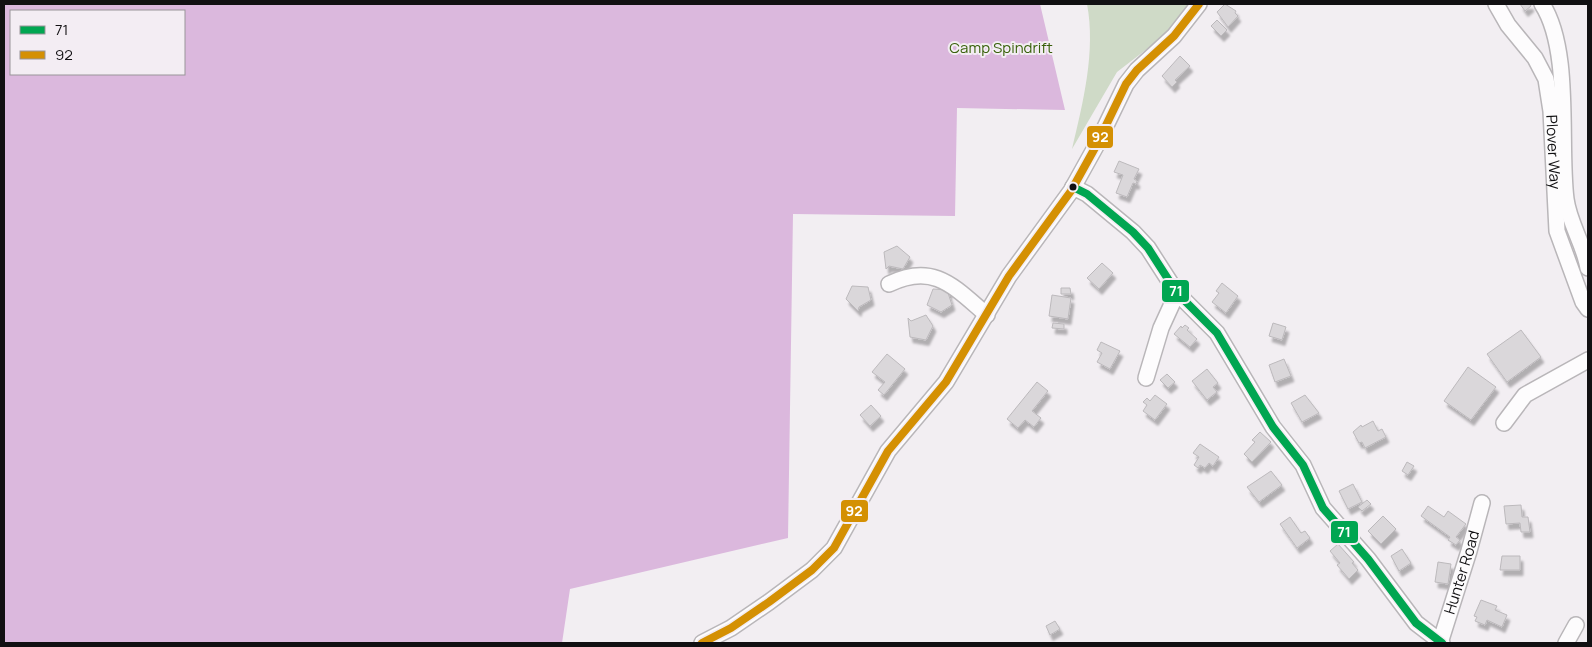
<svg xmlns="http://www.w3.org/2000/svg" width="1592" height="647" viewBox="0 0 1592 647" font-family="Manrope,sans-serif">
	<style>
		.green { fill: #cfdac7 }
		.water { fill: #dbb8dd; fill-rule: evenodd }
		.building { fill: #dad7da; stroke: #bcb9bc; filter: url(#shadow) }
		.lines { fill: none; stroke-linecap: round; stroke-linejoin: round }
		.minor-casing { stroke: #b9b6b9; stroke-width: 18 }
		.minor { stroke: #fdfcfd; stroke-width: 15 }
		.bus-1-casing { stroke: #f3edf3; stroke-width: 11 }
		.bus-2-casing { stroke: #f3edf3; stroke-width: 11 }
		.bus-1 { stroke: #00a651; stroke-width: 8 }
		.bus-2 { stroke: #d49003; stroke-width: 8 }
		.bus-dot { fill: #111012; stroke: #f3edf3; stroke-width: 2 }
		.labels { text-anchor: middle; stroke-width: 4; stroke-linejoin: round; paint-order: stroke }
		.park-label { font-size: 15px; fill: #39610b; stroke: #f3edf3 }
		.street-label { font-size: 15px; fill: #111012; stroke: #f3edf3 }
		.line-badge { stroke: #f3edf3; stroke-width: 2 }
		.badge-label { font-size: 14px; text-anchor: middle; font-weight: bold; fill: #fff }
	</style>
	<defs>
		<filter id="shadow"><feDropShadow dx="3" dy="5.5" stdDeviation="1" flood-color="#0004"/></filter>
	</defs>
	<rect width="100%" height="100%" fill="#f2eef2"/>
	<path class="green" d="M1087 4H1189L1165 35 1117 72 1072 149C1083 103 1096 51 1087 4Z"/>
	<path class="water" d="M4 4H1040L1065 110 957 108 955 216 793 214 788 538 570 589 562 643H4ZM11 11H184V74H11Z"/>
	<path class="building" d="M1225 4 1236 11 1235 13 1238 16 1228 27 1217 12Z
		M1520 4H1530L1531 6 1525 11Z
		M1217 20 1227 30 1221 36 1211 26Z
		M1180 56 1190 66 1175 80 1177 82 1172 87 1162 76Z
		M1119 161 1139 169 1134 179 1137 181 1136 184 1133 183 1127 197 1116 193 1123 175 1114 172Z
		M897 246 910 257 903 269 889 266 886 269 884 252Z
		M1102 263 1113 273 1099 289 1087 278Z
		M1222 283 1238 296 1226 313 1212 302 1219 293 1216 291Z
		M852 286 868 287 871 300 859 307 858 311 846 299Z
		M1061 288H1070L1071 294H1061Z
		M933 289 951 290 948 293 952 305 941 312 927 305Z
		M1052 295 1071 298 1068 319 1049 316Z
		M926 315 933 326 926 340 910 337 908 318 911 321Z
		M1053 323 1064 324V329L1052 328Z
		M1273 323 1286 327 1282 340 1269 336Z
		M1185 325 1189 328 1187 330 1197 339 1190 347 1174 334 1181 326 1182 328Z
		M1521 330 1541 357 1507 382 1487 354Z
		M1101 342 1120 351 1110 369 1097 362 1102 353 1097 350Z
		M887 354 905 369 884 395 878 390 885 382 872 372Z
		M1284 359 1291 376 1275 382 1269 365Z
		M1468 367 1496 387 1471 420 1444 401Z
		M1207 369 1218 383 1213 387 1217 392 1207 400 1192 381Z
		M1167 374 1175 382 1168 388 1160 380Z
		M1037 382 1048 391 1032 411 1041 418 1034 427 1025 420 1018 428 1007 419Z
		M1155 395 1167 404 1155 420 1143 411 1147 405 1143 402 1147 398 1150 401Z
		M1305 395 1319 413 1302 422 1291 403Z
		M871 405 881 416 870 426 860 415Z
		M1373 421 1378 431 1382 429 1386 437 1365 448 1362 442 1359 443 1353 432 1361 425 1362 427Z
		M1260 432 1271 442 1252 462 1244 454 1255 442 1252 440Z
		M1200 444 1219 457 1213 466 1209 463 1205 468 1200 465 1198 468 1194 465 1199 457 1193 453Z
		M1407 462 1414 466 1408 475 1402 471Z
		M1271 471 1282 485 1259 502 1247 487Z
		M1353 484 1362 502 1348 509 1339 491Z
		M1367 500 1371 504 1362 511 1358 507Z
		M1521 505 1522 517H1528L1530 532H1521L1520 523 1506 524 1504 506Z
		M1428 506 1444 517 1448 511 1466 524 1456 537 1460 540 1456 545 1448 540 1450 537 1421 516Z
		M1383 516 1396 529 1381 544 1368 531Z
		M1290 517 1301 533 1305 531 1310 538 1297 548 1280 524Z
		M1338 544 1354 562 1352 563 1358 570 1349 579 1337 565 1340 563 1330 551Z
		M1402 549 1411 563 1399 571 1391 556Z
		M1502 556H1520V570H1500Z
		M1438 562 1451 564 1448 584 1435 582Z
		M1481 600 1497 606 1495 610 1507 615 1502 627 1487 620 1485 625 1475 621 1477 617 1474 616Z
		M1055 621 1060 629 1050 635 1046 626Z"/>
	<g class="lines">
		<defs>
			<g id="minor">
				<path id="s1" d="M1496 4 1508 25 1535 58 1546 79 1551 111 1557 231 1583 302 1588 309"/>
				<path d="M1542 4C1572 50 1559 144 1566 199 1569 223 1584 244 1588 268"/>
				<path d="M1073 187 1087 194 1133 232 1148 248 1177 293 1217 333 1273 427 1303 465 1323 508 1368 559 1416 623 1442 643"/>
				<path d="M889 284C934 262 954 287 987 315"/>
				<path d="M1146 378 1161 328 1177 293"/>
				<path d="M1504 423 1525 395 1588 360"/>
				<path d="M702 643 731 628 769 602 812 570 834 548 888 451 946 382 1009 276 1071 191 1096 146 1126 84 1137 70 1174 36 1199 4"/>
				<path id="s2" d="M1440 643 1469 551 1482 503"/>
				<path d="M1566 643 1576 625"/>
			</g>
		</defs>
		<use href="#minor" class="minor-casing"/>
		<use href="#minor" class="minor"/>
		<defs>
			<path id="bus-1" d="M1073 187 1087 194 1133 232 1148 248 1177 293 1217 333 1273 427 1303 465 1323 508 1368 559 1416 623 1442 643"/>
			<path id="bus-2" d="M702 643 731 628 769 602 812 570 834 548 888 451 946 382 1009 276 1071 191 1096 146 1126 84 1137 70 1174 36 1199 4"/>
		</defs>
		<use href="#bus-1" class="bus-1-casing"/>
		<use href="#bus-2" class="bus-2-casing"/>
		<use href="#bus-1" class="bus-1"/>
		<use href="#bus-2" class="bus-2"/>
	</g>
	<circle class="bus-dot" cx="1073" cy="187" r="4.5"/>
	<g class="labels">
		<g class="park-label">
			<text x="1001" y="53">Camp Spindrift</text>
		</g>
		<g class="street-label">
			<text dy="5" stroke="none"><textPath href="#s1" startOffset="164">Plover Way</textPath></text>
			<text dy="5" stroke="none"><textPath href="#s2" startOffset="74">Hunter Road</textPath></text>
		</g>
	</g>
	<g class="line-badge">
		<rect x="1086" y="125" width="28" height="24" rx="5" fill="#d49003"/>
		<rect x="1161" y="279" width="29" height="24" rx="5" fill="#00a651"/>
		<rect x="840" y="499" width="29" height="24" rx="5" fill="#d49003"/>
		<rect x="1330" y="520" width="29" height="24" rx="5" fill="#00a651"/>
	</g>
	<g class="badge-label">
		<text x="1100" y="142">92</text>
		<text x="1176" y="296">71</text>
		<text x="854" y="516">92</text>
		<text x="1344" y="537">71</text>
	</g>
	<rect width="1592" height="647" fill="none" stroke="#111012" stroke-width="10"/>
	<rect x="10" y="10" width="175" height="65" fill="#f3edf3" stroke="#999599"/>
	<rect x="20" y="26" width="25" height="8" fill="#00a651" stroke="#999599"/>
	<text x="55" y="35" font-size="15" fill="#111012">71</text>
	<rect x="20" y="51" width="25" height="8" fill="#d49003" stroke="#999599"/>
	<text x="55" y="60" font-size="15" fill="#111012">92</text>
</svg>
